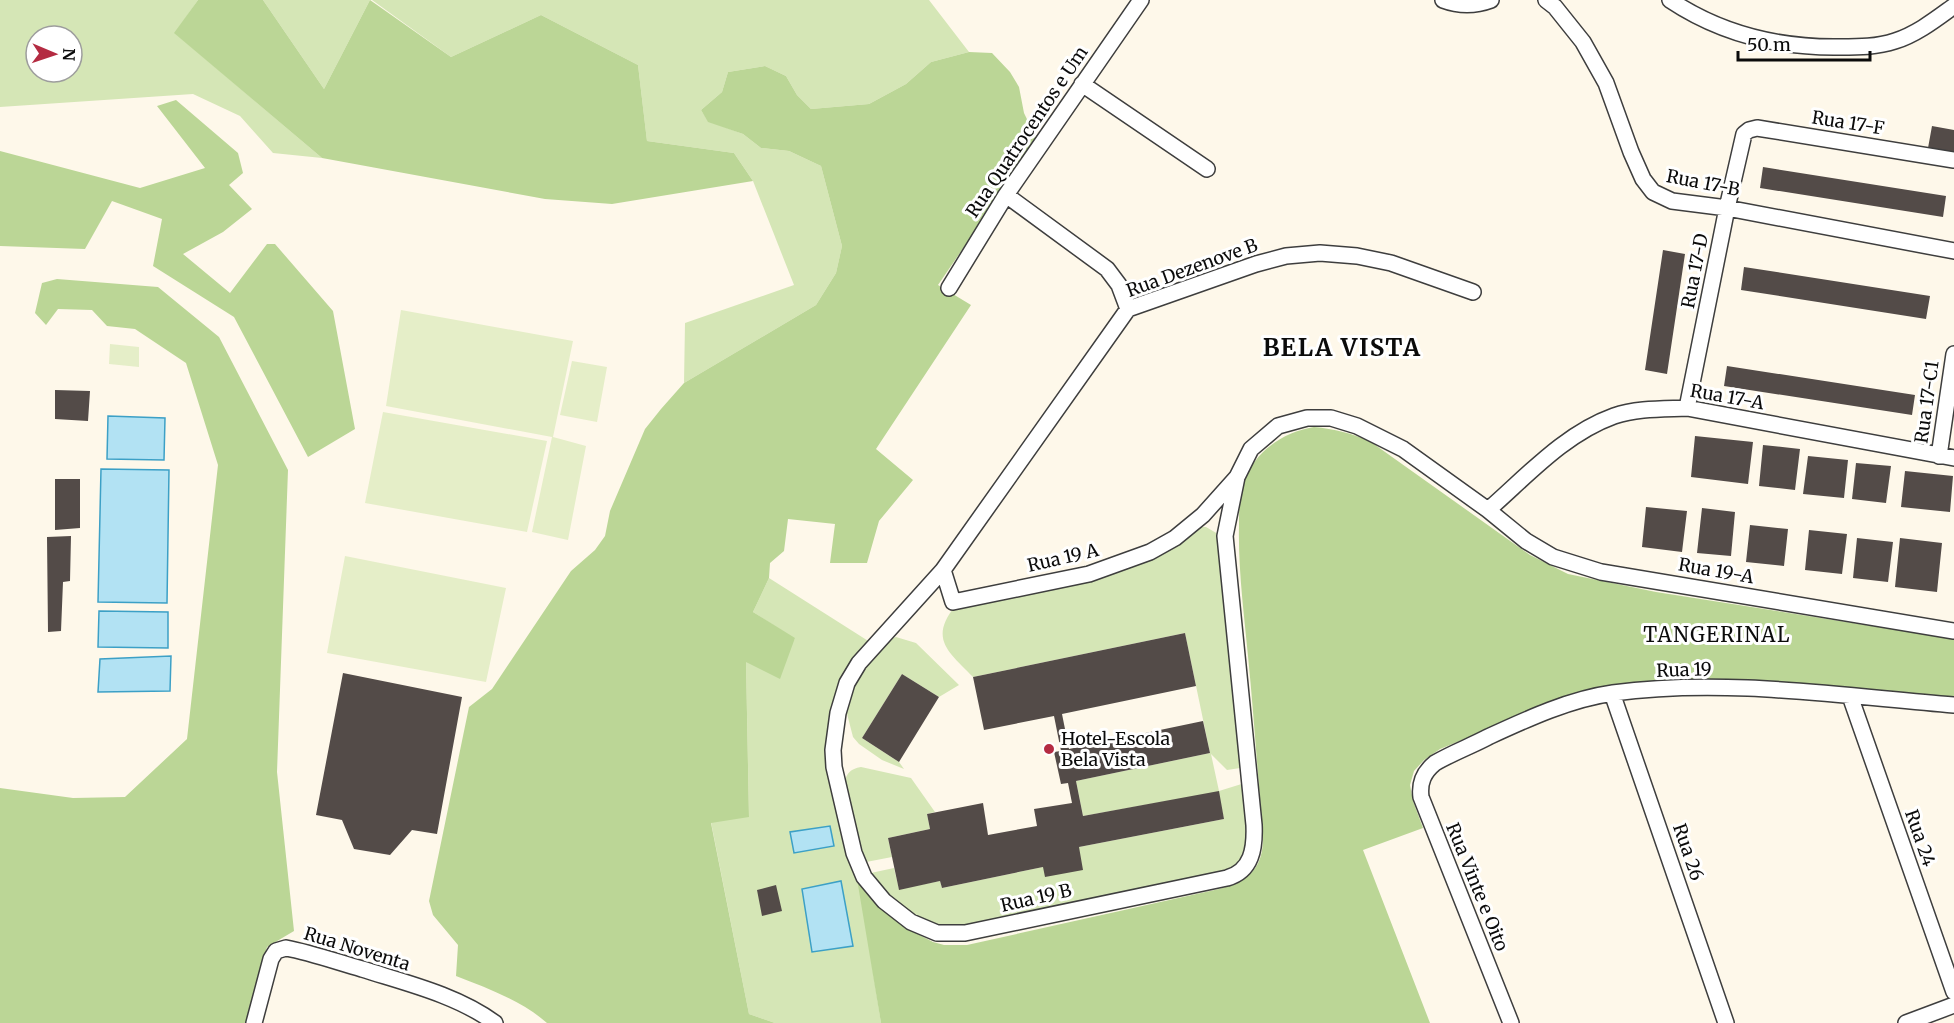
<svg xmlns="http://www.w3.org/2000/svg" width="1954" height="1023" viewBox="0 0 1954 1023" font-family="Merriweather,serif">
	<style>
		.green { fill: #d5e6b6; fill-rule: evenodd }
		.forest { fill: #bbd696 }
		.pitch { fill: #e5eec8 }
		.water { fill: #b2e2f3; stroke: #3ca0c6; stroke-width: 1.5 }
		.building { fill: #534b48 }
		.lines { fill: none; stroke-linecap: round; stroke-linejoin: round }
		.minor-casing { stroke: #3e3e3e; stroke-width: 18 }
		.minor { stroke: #fff; stroke-width: 15 }
		.poi-dot { fill: #b42b42; stroke: #fff; stroke-width: 2 }
		.labels { text-anchor: middle; stroke-width: 6; stroke-linejoin: round; paint-order: stroke }
		.street-label { font-size: 18px; fill: #0b0b0b; stroke: #fff }
		.poi-label { font-size: 18px; fill: #0b0b0b; stroke: #fff; text-anchor: start }
		.neighbourhood-label { font-size: 20px; letter-spacing: 1.5px; fill: #0b0b0b; stroke: #fff }
		.district-label { font-size: 24px; font-weight: bold; letter-spacing: 1.5px; fill: #0b0b0b; stroke: #fff }
	</style>
	<rect width="100%" height="100%" fill="#fef8ea"/>
	<path class="green" d="M0 0H198L175 33 322 158 273 153 240 116 193 94 0 107ZM36 36H72V72H36Z
		M263 0H370L324 89Z
		M372 0H929L969 52 931 62 906 84 869 104 811 109 797 95 786 76 765 66 728 72 722 92 701 110 708 121 743 134 761 148 789 151 821 166 842 246 836 273 816 305 684 383 685 323 794 285 753 181 734 153 647 141 638 65 541 15 451 57Z
		M1197 527H1206L1218 534 1247 767 1227 770 1211 754 1219 791 1248 782 1252 841 1238 870 947 932 911 919 866 874 894 868 899 889 940 881 942 888 1043 867 1079 847 1224 819 1218 792 1083 816 1076 781 1210 753 1185 633 973 677C949 652 928 639 956 605L1040 587Z
		M769 578 873 644 834 721 881 1023H775L749 1014 711 822 749 816 746 662 795 639 753 612Z
		M896 637 916 643 959 685 939 697 902 674 862 738 899 762 904 769 882 760 859 744 853 737 845 706 848 686 887 640Z
		M861 767 911 778 935 812 927 814 930 829 888 838 892 857 861 863 844 783C847 773 850 769 861 767Z"/>
	<path class="forest" d="M198 0H263L324 89 370 0 451 57 541 15 638 65 647 141 734 153 753 181 612 204 545 199 322 158 174 33Z
		M969 52 992 53 1010 72 1019 87 1024 113 1037 140 938 285 971 305 876 449 913 480 879 521 867 563H830L835 524 788 519 784 551 770 563 769 578 753 612 795 638 780 679 746 662 749 817 711 823 749 1014 775 1023H547C522 1001 487 988 456 976L458 945 433 915 429 901 469 707 492 689 571 571 595 550 605 536 610 511 645 429 661 409 684 383 816 305 836 273 842 246 821 166 789 151 761 148 743 134 708 122 701 110 722 92 728 72 765 66 786 76 797 95 811 109 869 104 906 84 931 62Z
		M176 100 238 153 243 173 229 185 252 209 223 232 183 254 230 293 267 244H275L333 311 355 429 308 457 234 317 153 266 162 219 112 201 85 249 0 246V151L140 188 205 168 157 106Z
		M57 279 158 287 219 337 288 470 277 772 294 931 267 947 247 1023H0V788L73 798 125 797 187 739 218 465 186 363 135 329 107 326 92 310 58 309 46 325 35 313 42 283Z
		M1314 427C1334 429 1352 433 1371 442L1530 555 1568 574 1656 592 1954 639V698L1777 683 1557 701 1440 749 1424 760 1414 771 1410 785 1413 801 1423 828 1363 850 1430 1023H881L855 867 875 902 904 927 933 942 944 945H967L1219 889C1248 881 1263 869 1263 838 1258 777 1254 717 1248 656 1244 613 1238 569 1239 525 1239 512 1239 497 1243 484 1253 453 1282 432 1314 427Z"/>
	<path class="pitch" d="M401 310 573 341 553 437 586 446 568 540 532 532 552 437 386 406Z
		M110 344 139 347V367L109 364Z
		M572 361 607 367 597 422 560 415Z
		M383 412 547 441 527 532 365 503Z
		M345 556 506 588 486 682 327 653Z"/>
	<path class="water" d="M108 416 165 418 164 460 107 459Z
		M101 469 169 470 167 603 98 602Z
		M99 611 168 612V648L98 647Z
		M171 656 170 691 98 692 100 659Z
		M830 826 834 846 794 853 790 832Z
		M841 881 853 946 812 952 802 889Z"/>
	<path class="building" d="M1932 126 1954 130V152L1928 148Z
		M1763 167 1946 196 1943 217 1760 188Z
		M1663 250 1685 254 1667 374 1645 370Z
		M1744 267 1930 296 1926 319 1741 290Z
		M1727 366 1915 395 1912 415 1724 386Z
		M55 390 90 391 88 421 55 419Z
		M1695 436 1753 442 1748 484 1691 477Z
		M1763 445 1800 449 1795 490 1759 486Z
		M1808 456 1848 460 1844 498 1803 494Z
		M1856 463 1891 466 1886 503 1852 499Z
		M1905 471 1953 476 1950 512 1901 507Z
		M55 479H80V528L55 530Z
		M1646 507 1687 511 1682 552 1642 547Z
		M1702 508 1735 512 1731 556 1697 553Z
		M1750 525 1788 529 1784 566 1746 562Z
		M1809 530 1847 534 1842 574 1805 570Z
		M71 536 70 581 63 582 61 631 48 632 47 537Z
		M1857 538 1893 542 1888 582 1853 578Z
		M1900 538 1942 543 1937 592 1895 587Z
		M1185 633 1196 686 1062 714 1069 749 1203 721 1210 753 1076 781 1083 816 1219 791 1224 819 1079 847 1083 870 1045 877 1043 867 942 888 940 881 899 890 888 838 930 829 927 814 983 803 988 835 1037 826 1034 809 1072 803 1068 783 1061 784 1054 752 1061 751 1054 716 984 730 973 677Z
		M343 673 462 697 437 834 412 830 390 855 354 849 342 820 316 815Z
		M902 674 939 697 899 762 862 738Z
		M776 885 782 911 762 916 757 890Z"/>
	<g class="lines">
		<defs>
			<path id="minor" d="M1443 0C1459 6 1475 6 1491 0
				M1546 0 1555 7 1583 42 1606 83 1631 152 1643 179 1653 192 1672 201 1727 208 1954 251
				M1670 0C1721 34 1779 48 1840 47 1859 47 1877 47 1895 41 1917 34 1936 19 1954 6
				M1082 84 1207 169
				M1006 195 1107 269 1119 285 1128 309
				M949 288 1006 195 1141 0
				M1687 408 1727 208 1744 134 1749 130 1757 128 1954 160
				M1939 456 1954 354
				M1237 477 1225 536 1254 825C1255 848 1252 871 1227 878L965 933H937L911 922 884 901 864 877 854 853 834 767 833 750 838 713 847 683 859 663 943 570 1128 309 1256 264 1286 256 1320 253 1357 256 1391 263 1473 292
				M1488 510C1527 476 1564 434 1614 416 1637 408 1663 409 1687 408L1954 458
				M943 570 953 602 1089 574 1150 552 1175 538 1203 515 1237 477 1251 449 1278 426 1307 418H1331L1357 426 1403 449 1488 510 1526 541 1553 557 1601 572 1954 631
				M1612 693 1726 1023
				M1850 696 1954 992
				M254 1023 271 959 276 951 286 948C312 953 337 962 362 969 406 983 457 995 495 1023
				M1511 1023 1421 797C1419 782 1424 772 1435 763 1452 753 1471 746 1488 737 1527 719 1570 699 1613 693 1725 678 1842 696 1954 705
				M1906 1023 1954 1005"/>
		</defs>
		<use href="#minor" class="minor-casing"/>
		<use href="#minor" class="minor"/>
	</g>
	<circle class="poi-dot" cx="1049" cy="749" r="6"/>
	<g class="labels">
		<g class="street-label">
			<text transform="translate(1848 123) rotate(9)" y="6">Rua 17-F</text>
			<text transform="translate(1027 132) rotate(-56)" y="6">Rua Quatrocentos e Um</text>
			<text transform="translate(1703 183) rotate(11)" y="6">Rua 17-B</text>
			<text transform="translate(1192 268) rotate(-20)" y="6">Rua Dezenove B</text>
			<text transform="translate(1695 271) rotate(-79)" y="6">Rua 17-D</text>
			<text transform="translate(1727 397) rotate(10)" y="6">Rua 17-A</text>
			<text transform="translate(1927 402) rotate(-82)" y="6">Rua 17-C1</text>
			<text transform="translate(1063 558) rotate(-13)" y="6">Rua 19 A</text>
			<text transform="translate(1716 571) rotate(10)" y="6">Rua 19-A</text>
			<text transform="translate(1684 670) rotate(-2)" y="6">Rua 19</text>
			<text transform="translate(1920 838) rotate(71)" y="6">Rua 24</text>
			<text transform="translate(1688 852) rotate(71)" y="6">Rua 26</text>
			<text transform="translate(1477 887) rotate(68)" y="6">Rua Vinte e Oito</text>
			<text transform="translate(1036 898) rotate(-13)" y="6">Rua 19 B</text>
			<text transform="translate(357 949) rotate(17)" y="6">Rua Noventa</text>
		</g>
		<g class="poi-label">
			<text x="1061" y="745">Hotel-Escola<tspan x="1061" dy="21">Bela Vista</tspan></text>
		</g>
		<g class="neighbourhood-label">
			<text x="1717" y="642">TANGERINAL</text>
		</g>
		<g class="district-label">
			<text x="1342" y="356">BELA VISTA</text>
		</g>
	</g>
	<g transform="translate(54 54) rotate(92)"><circle r="28" fill="#ffffff" stroke="#9d9d9d" stroke-width="1.5"/>
	<path d="M0-4.5L10 22L0 15L-10 22Z" fill="#b42b42"/>
	<text y="-9" font-size="16" font-weight="bold" text-anchor="middle" fill="#0b0b0b">N</text>
	</g>
	<path d="M1738 51v9h132v-9" fill="none" stroke="#0b0b0b" stroke-width="3"/>
	<text x="1747" y="51" font-size="18" fill="#0b0b0b" stroke="#ffffff" stroke-width="4.5" paint-order="stroke">50 m</text>
</svg>
